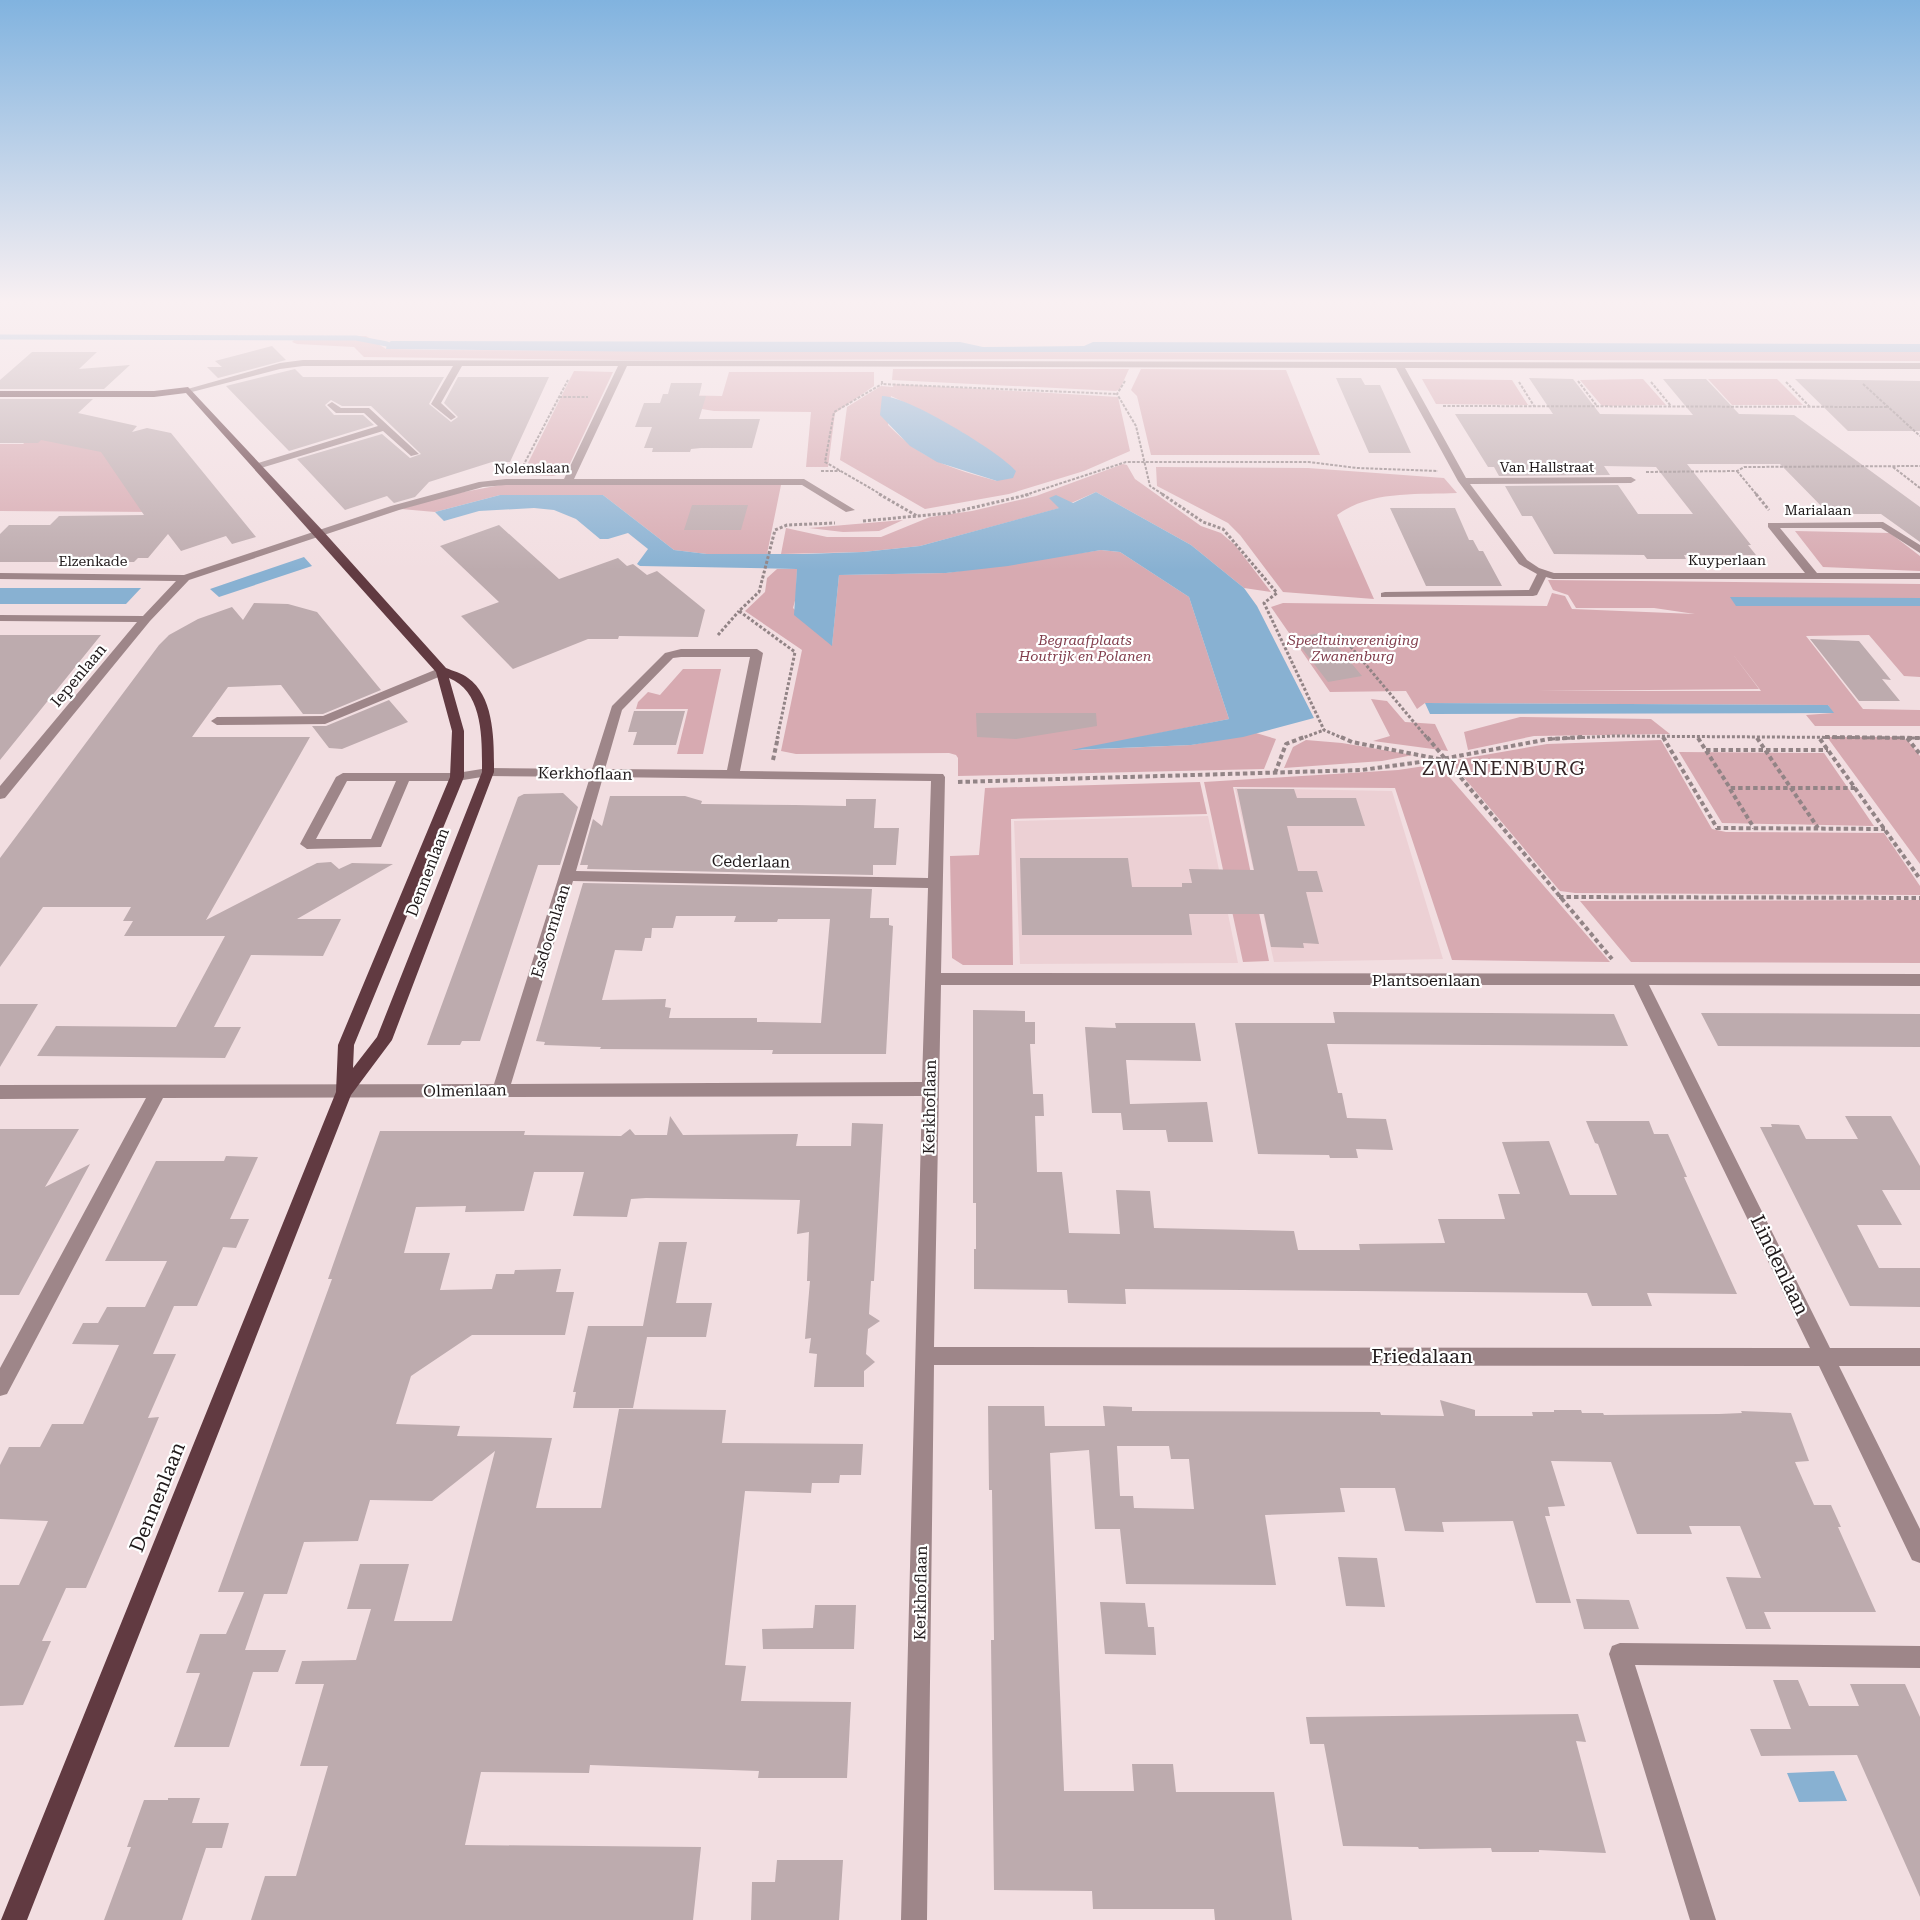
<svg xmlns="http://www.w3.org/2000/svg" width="1920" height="1920" viewBox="0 0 1920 1920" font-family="'Roboto Serif',serif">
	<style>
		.built { fill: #ecd0d4 }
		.green { fill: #d7aab1; fill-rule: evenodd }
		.water { fill: #88b1d2 }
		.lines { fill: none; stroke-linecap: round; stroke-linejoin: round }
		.stream { stroke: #88b1d2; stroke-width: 5 }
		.building { fill: #bdabae; fill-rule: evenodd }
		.path-far2 { stroke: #928486; stroke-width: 2; stroke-dasharray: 3 1.5; stroke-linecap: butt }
		.path-far1 { stroke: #928486; stroke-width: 3; stroke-dasharray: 3 2; stroke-linecap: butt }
		.path { stroke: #928486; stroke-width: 4; stroke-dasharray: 4.5 3; stroke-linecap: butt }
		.minor { fill: #9e8689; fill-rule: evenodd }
		.major { fill: #613a41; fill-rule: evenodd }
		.labels { text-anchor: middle; stroke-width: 4.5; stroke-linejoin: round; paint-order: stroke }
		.far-street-label { font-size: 14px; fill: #201a1b; stroke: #fff }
		.far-park-label { font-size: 14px; font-style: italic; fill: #813d4c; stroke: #fff }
		.street-label { font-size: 16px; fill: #201a1b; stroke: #fff }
		.quarter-label { font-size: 20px; letter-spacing: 1.5px; fill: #342628; stroke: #fff }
		.near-street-label { font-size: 20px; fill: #201a1b; stroke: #fff }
	</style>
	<rect width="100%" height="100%" fill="#f2dee1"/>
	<path class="built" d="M1235 788 1392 791 1443 959 1274 962Z
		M1208 816 1238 963 1020 964 1014 821Z"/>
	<path class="green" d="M298 336H366L386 349 435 350 1342 353 1920 348V361L1041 359 623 360 364 357 354 347 297 344 292 342Z
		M893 369H1129L1120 389 1116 391 892 380Z
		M1141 369 1286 370 1320 455H1151L1137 396 1131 390Z
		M574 371 613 372 566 472 553 476 522 475Z
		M729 372H874V386L835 413 828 467H806L811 412 714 411 702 409 672 395 722 396Z
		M1422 379 1512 380 1528 405 1436 404Z
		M1643 379 1666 405 1602 406 1580 380Z
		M1708 379H1777L1803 405H1732Z
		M894 384 1118 397 1130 451 1084 471 1009 494 925 509 840 460 847 407 881 386 893 387ZM891 396 929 414 963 433 997 481C949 468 923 460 888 425Z
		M34 435 98 446 159 512 0 511V444H23Z
		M1123 464 1127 465 1135 479 1201 526 1221 533 1235 545 1271 592 1244 588 1191 545 1096 492 1060 508 920 546 863 552 781 554 786 528 827 537H881L930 517 972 511 1036 496Z
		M1156 467 1308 468 1444 478 1457 493C1418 495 1371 490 1337 515L1374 599 1283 592 1240 535 1228 523 1157 486Z
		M506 484 781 485 767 554H707L674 550 603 495H500L435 512 401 509 453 494Z
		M903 520 879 531 843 532 809 528Z
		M1795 531 1890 533 1920 556V571L1823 567Z
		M1101 550 1120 552 1189 597 1229 719 1077 750 1191 745 1256 733 1276 739 1264 769 958 776V758L956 755 949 753 796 754 781 751 802 650 745 611 765 592 767 578 777 569H797L796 597 793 608 832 645 839 575 946 573Z
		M1548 580 1920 584V598H1854L1750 606H1920V677L1904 676 1869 635 1806 636 1863 709 1920 710V726H1815L1806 715 1833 713 1828 705 1425 703 1417 709 1406 691 1330 692 1271 607 1283 603 1547 606 1552 593 1565 596 1572 609 1695 614 1654 608H1576L1568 595 1553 590ZM1732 653 1761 691H1538L1759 689Z
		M683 669H721L703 754H677L688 709H636L638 702 648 692 660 695Z
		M1371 699 1387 701 1405 722 1435 724 1448 751 1373 741 1390 736Z
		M1520 717 1651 719 1670 734 1534 736 1468 750 1464 732Z
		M1827 737H1901L1909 742 1920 756V864Z
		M1306 740 1342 743 1413 755 1382 761 1284 768 1293 747Z
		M1661 740 1712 829 1726 832 1884 833 1920 886V895L1575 893 1560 891 1450 761 1547 744Z
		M1679 752 1824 753 1874 826 1722 823Z
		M1438 764 1610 962 1452 960 1395 788 1233 787 1269 961 1243 962 1204 782 1398 770Z
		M1200 782 1207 814 1011 819 1013 965H963L952 958 950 856 979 855 985 788Z
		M1920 900V963L1631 962 1580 901Z"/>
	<path class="water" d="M391 341 960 342 983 347 1084 346 1093 342 1920 344V352H667L386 349 387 344Z
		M882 396C906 395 1000 452 1016 471L1013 478 997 481 937 462 910 446 880 415Z
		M1096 492 1191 545 1244 588 1257 606 1314 718 1243 737 1191 745 1071 750 1229 719 1189 597 1120 552 1101 550 1008 566 946 573 839 575 832 646 794 615 797 569 640 566 637 564 648 549 628 533 608 539H600L576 519 554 510 534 508 479 511 444 521 435 512 500 495H603L674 550 707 554H804L863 552 920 546 1059 508 1049 498 1056 495 1073 503Z
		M304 557 312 566 219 597 210 589Z
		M0 588H141L126 604H0Z
		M1730 597 1920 598V606H1736Z
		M1425 703 1828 705 1834 713 1430 714Z
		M1834 1771 1847 1801 1799 1802 1787 1773Z"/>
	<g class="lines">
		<path class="stream" d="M0 337 356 338 387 344"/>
	</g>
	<path class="building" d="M272 346 286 360 218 378 207 367H222L215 361Z
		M32 352H97L79 369 130 365 104 389H0V380Z
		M295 369 303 377H444L429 404 451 422 458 417 444 403 458 377H549L510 462H492L429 482 415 497 394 503 387 496 345 510 297 459 382 434 410 458 421 454 371 406H342L331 400 325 405 334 415H363L374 425 289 451 226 386Z
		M1336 378H1361L1365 385H1380L1411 453H1369Z
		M1529 378 1573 379 1600 414 1693 415 1663 379H1706L1739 414 1794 415 1920 507V542L1881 514H1829L1780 464H1687L1751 545H1748L1756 555H1684L1686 559H1647L1644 555 1554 554 1532 516H1522L1505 486 1618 485 1638 514H1693L1656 467 1604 466 1610 475 1499 476 1494 467H1488L1455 414H1553Z
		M1795 379 1920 381V431H1848Z
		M671 383H702L699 396H706L699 419H760L752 448H701L691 449 690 452H652L653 448H644L652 427H635L644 403H660L663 394H668Z
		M0 399H93L78 413 137 426 132 432 147 428 171 433 256 537 232 544 226 536 181 551 168 534 148 558H138L134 562H0V534L9 525H50L59 516 144 515 101 452 41 440 38 443H0Z
		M692 505H748L741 530H684Z
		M1390 508H1455L1469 540H1473L1479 551H1483L1502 586H1426Z
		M499 525 559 579 618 558 627 566 633 564 647 575 657 571 705 610 698 637 619 636 618 639H588L513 669 461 616 499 602 440 546Z
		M254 603 288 604 317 612 381 690 323 714H303L281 685 228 687 192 737H310L206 920 317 863 331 862 339 869 352 863 393 864 297 919H341L323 956 251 955 214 1027H241L225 1058 37 1056 56 1026 176 1027 225 936H124L133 921H123L131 907H43L0 967V858L159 645 169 635 198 619 232 607 243 620Z
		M1325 632 1332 640 1362 676 1328 682 1294 638Z
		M0 635H101L0 760Z
		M1810 639 1859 641 1891 680 1882 679 1900 701H1859Z
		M389 700 408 722 342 749 329 748 312 726H326Z
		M634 711H685L676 745H633L637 732H628Z
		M976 713H1096L1097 726 1016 739 977 737Z
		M1237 789H1294L1297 798H1356L1365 826H1287L1298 871H1317L1323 892H1306L1319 944 1303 943 1304 948 1271 947 1264 914H1189L1192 935H1022L1020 858H1128L1132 887H1182V883H1192L1189 869 1254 870Z
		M563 793 578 807 560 865H538L480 1041H462L460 1045H427L518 797 524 794Z
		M610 796H685L702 801 701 804 795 805 846 806V799H876L874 828H899L896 865H873V875L587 869 588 865H580L593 819 602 826Z
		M583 883 872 889 870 918H889V925L893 926 886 1054H772L773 1050 600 1049 601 1047 544 1045 545 1042 536 1041ZM676 916H736L734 922H777L778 919H830L821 1023 757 1022V1018H669L671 1008 665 1007 666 999 602 1000 615 950 642 951 645 938H651L652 928H673Z
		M0 1004H38L0 1067Z
		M973 1010 1025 1011V1022H1035V1044H1030L1033 1094H1043L1044 1116H1035L1037 1172H1062L1069 1233 1120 1234 1116 1190 1150 1191 1154 1228 1294 1231 1298 1250H1360L1359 1244 1445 1243 1438 1219H1505L1498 1194H1520L1502 1142 1549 1141 1570 1195H1617L1598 1144 1595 1143 1586 1121H1649L1654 1134H1668L1687 1177H1684L1737 1294 1647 1293 1652 1306H1592L1587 1293 1125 1289 1126 1304 1068 1303 1067 1290 974 1289V1249H976V1203H973Z
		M1333 1012 1614 1014 1628 1046 1327 1044 1338 1093H1342L1347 1118 1386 1119 1393 1150 1356 1149 1358 1158H1330L1329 1155 1258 1154 1235 1023H1335Z
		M1701 1013 1920 1014V1047L1718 1046Z
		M1115 1023H1195L1201 1061 1126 1060 1130 1104 1207 1102 1213 1142H1168L1166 1130H1123L1121 1113H1092L1085 1027 1116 1028Z
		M670 1116 683 1135 798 1134 796 1146H851L852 1123 883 1124 874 1281H871L869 1314 880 1321 868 1329 866 1354 875 1362 864 1371V1387H814L817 1354 809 1353 811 1338 805 1339 810 1281H807L809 1232 797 1234 800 1200 646 1198 631 1199 627 1217 573 1216 584 1172H534L524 1211 465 1212 466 1206 416 1207 404 1253H450L440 1290 492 1289 496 1274H514L515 1270 561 1269 556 1292H574L565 1335H472L411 1376 396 1424 460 1426 457 1436 552 1438 536 1508H601L619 1409 726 1410 722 1443 863 1444 861 1475H840L839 1483H812L811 1493 745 1491 725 1665 746 1666 741 1701 851 1702 847 1778H758L759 1771 590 1765 589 1773 481 1772 465 1845 701 1847 693 1920H251L265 1876H296L328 1766H300L324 1684H295L302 1661 356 1660 371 1609H347L360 1564H409L394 1621H452L495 1451 432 1501 370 1500 358 1541 304 1542 287 1594H264L245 1650H286L278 1672H253L229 1747H174L200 1673H186L200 1634H226L244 1592H218L316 1323 332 1279H328L380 1131H525L524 1135 621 1136 630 1129 635 1135H667Z
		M1845 1116H1891L1920 1166V1190H1882L1902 1225H1857L1879 1268H1920V1307L1850 1306 1760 1127H1772L1771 1124 1799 1125 1806 1139H1858Z
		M0 1129H79L45 1187 90 1164 19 1295H0Z
		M226 1156 258 1157 230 1219H249L236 1248 223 1247 197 1306H174L153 1354H176L148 1418 159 1417 113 1526 86 1588H66L42 1641H51L23 1705 0 1706V1585H19L48 1521 0 1519V1465L9 1447H40L52 1424H83L119 1345 72 1344 83 1323H98L107 1307H145L167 1261H105L156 1161H224Z
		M659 1242H687L676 1303H712L706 1337H647L633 1408H573L576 1392H573L588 1326H643Z
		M1440 1400 1475 1410V1416H1533L1532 1412H1554V1410H1581L1582 1413H1603L1604 1415 1719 1414 1742 1413 1741 1411 1791 1413 1809 1461 1795 1462 1814 1505H1831L1841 1527H1838L1876 1612H1764L1771 1629H1746L1726 1577 1761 1578 1740 1526H1689L1692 1534H1637L1611 1462 1551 1461 1565 1506 1548 1507 1550 1516H1545L1571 1603H1536L1513 1521 1442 1522 1444 1532 1405 1531 1395 1488H1340L1345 1512 1265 1515 1276 1585 1126 1584 1120 1529H1095L1089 1450 1050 1453 1064 1791H1134L1132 1764H1173L1176 1792H1274L1292 1920H1215L1214 1909H1093L1092 1891 994 1890 991 1640H994L992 1490H989L988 1406H1044L1045 1426H1105L1103 1406 1132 1407V1411L1380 1412 1381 1415 1444 1416ZM1117 1446H1169L1171 1459H1189L1194 1509 1134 1508 1133 1496H1120Z
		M1338 1557 1377 1558 1385 1607 1346 1606Z
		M1576 1599 1629 1600 1639 1629H1584Z
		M1100 1602 1145 1603 1148 1627H1154L1156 1655 1105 1654Z
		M815 1605H856L854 1649H763L762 1629 813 1628Z
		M1773 1680H1798L1809 1706H1859L1850 1684H1905L1920 1717V1897L1857 1755 1761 1756 1750 1729H1791Z
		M1578 1714 1586 1742 1576 1741 1606 1853 1539 1850V1852H1492L1491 1848 1419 1849 1418 1847 1343 1846 1324 1744H1310L1306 1717Z
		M168 1798H200L192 1823H229L222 1848H206L182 1920H104L131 1847H127L144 1800H168Z
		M777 1860H843L839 1920H751L752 1882H775Z"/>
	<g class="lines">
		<path class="path-far2" d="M882 381V384L1117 394
			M1125 381 1117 394 1136 426 1150 486 1164 495
			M1578 381 1597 406
			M1519 382 1534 406
			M1651 382 1671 406
			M1786 382 1810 407
			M1863 384 1920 436
			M559 397H588
			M1443 406 1889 407
			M523 466 568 380
			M1893 467 1920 488
			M821 471H840
			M1737 471 1757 495
			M1646 472 1737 471 1744 467 1920 466
			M882 495 825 462 834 412 882 384
			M1025 495 1126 462H1309L1357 468 1438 471"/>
		<path class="path-far1" d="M879 494 917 516
			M1162 494 1203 522 1223 529 1277 593 1264 603 1324 730 1345 739
			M1756 494 1769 510
			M863 521 950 513 1031 494
			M718 635 739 611
			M1341 635 1428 739
			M777 739 795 652 739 611 759 592 775 530 787 525 835 523
			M1300 739 1324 730
			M1552 739 1614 736 1920 738"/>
		<path class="path" d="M1341 737 1352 742 1439 759
			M1427 737 1612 959
			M1663 737 1717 828 1885 829
			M1825 737 1920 738
			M1698 738 1730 788H1857
			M1757 738 1818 828
			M1907 738 1920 754
			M1820 739 1920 879
			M1706 750H1828
			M773 760 778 737
			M1275 773 1286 744 1304 737
			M958 782 1362 770 1442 759 1549 739 1584 737
			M1730 789 1754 828
			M1559 897 1920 898"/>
		<path class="minor" d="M303 360 1920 363V369L1405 368 1466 478 1631 477 1636 480 1631 483 1470 484 1527 560 1539 568 1554 573H1805L1768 527V523L1883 522 1920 545V553L1881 528H1780L1817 573H1920V579H1553L1546 577 1537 595 1533 596 1381 597V593L1385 592 1529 590 1537 574 1519 564 1458 481 1396 368 627 366 574 479H804L855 510 846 512 802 485H506L483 487 399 510 189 580 150 621 5 798 0 799V786L137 622 0 621V615L143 616 176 581 0 579V573L184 575 391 506 479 482 506 479H564L618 366H462L441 403 456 417 451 420 431 404 453 366H303L280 369 188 393 184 390 280 363Z
			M332 402 341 408H369L419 454 411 456 383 431 261 468H255V464L378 426 364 413H336L327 405Z
			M681 649H757L763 653 740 771 943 774 945 777 941 973 1920 974V986L1649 985 1830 1348H1920V1366H1839L1920 1529V1563L1912 1560 1819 1366 934 1365 927 1920H901L922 1096 163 1098 7 1394 0 1396V1368L146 1098 0 1099V1085L494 1084 590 777 488 776 457 781H409L381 847 307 849 300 844 336 777 343 773H457L488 768 592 769 612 706 665 653ZM681 657H750L727 770 605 769 622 710 673 658ZM603 777 931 781 928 878 576 871ZM347 781H396L371 839H316ZM573 881 928 888 922 1082 511 1084ZM941 985H1634L1810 1348 934 1347Z
			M442 667 448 671 446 674 325 724 217 725 211 721 217 717 323 716Z
			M1620 1643 1920 1646V1668L1635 1665 1716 1920H1690L1609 1654 1612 1646Z"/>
		<path class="major" d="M188 387 323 531 446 668C453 671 462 673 468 678 495 697 494 743 494 772L392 1040 351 1095 27 1920H1L336 1092 338 1045 450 777 452 731 436 672 186 393 154 397H0V391H154ZM449 678C484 692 482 741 482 772L377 1037 353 1068 354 1045 464 777V731Z"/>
	</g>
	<linearGradient id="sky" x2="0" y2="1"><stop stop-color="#81b3df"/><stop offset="0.53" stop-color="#f9f0f2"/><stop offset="1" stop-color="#f9f0f2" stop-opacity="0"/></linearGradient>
	<rect width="1920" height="570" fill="url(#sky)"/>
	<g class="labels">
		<g class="far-street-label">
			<text x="1547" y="472">Van Hallstraat</text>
			<text transform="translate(532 468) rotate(-1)" y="5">Nolenslaan</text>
			<text x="1818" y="515">Marialaan</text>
			<text x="1727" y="565">Kuyperlaan</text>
			<text x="93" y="566">Elzenkade</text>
		</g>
		<g class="far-park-label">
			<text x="1085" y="645">Begraafplaats<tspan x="1085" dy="16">Houtrijk en Polanen</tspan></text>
			<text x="1353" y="645">Speeltuinvereniging<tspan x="1353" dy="16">Zwanenburg</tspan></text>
		</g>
		<g class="street-label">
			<text transform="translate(78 675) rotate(-50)" y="6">Iepenlaan</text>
			<text transform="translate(585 773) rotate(1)" y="6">Kerkhoflaan</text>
			<text transform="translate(751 861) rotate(1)" y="6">Cederlaan</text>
			<text transform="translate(427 872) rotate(-69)" y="6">Dennenlaan</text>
			<text transform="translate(550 931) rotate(-73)" y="6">Esdoornlaan</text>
			<text x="1426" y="986">Plantsoenlaan</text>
			<text transform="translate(465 1090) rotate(-1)" y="6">Olmenlaan</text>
			<text transform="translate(929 1107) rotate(-89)" y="6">Kerkhoflaan</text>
			<text transform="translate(920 1593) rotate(-89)" y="6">Kerkhoflaan</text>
		</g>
		<g class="quarter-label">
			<text x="1504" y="775">ZWANENBURG</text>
		</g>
		<g class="near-street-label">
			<text transform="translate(1780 1265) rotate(64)" y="7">Lindenlaan</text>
			<text x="1422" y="1363">Friedalaan</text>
			<text transform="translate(157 1497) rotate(-68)" y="7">Dennenlaan</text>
		</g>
	</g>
</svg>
